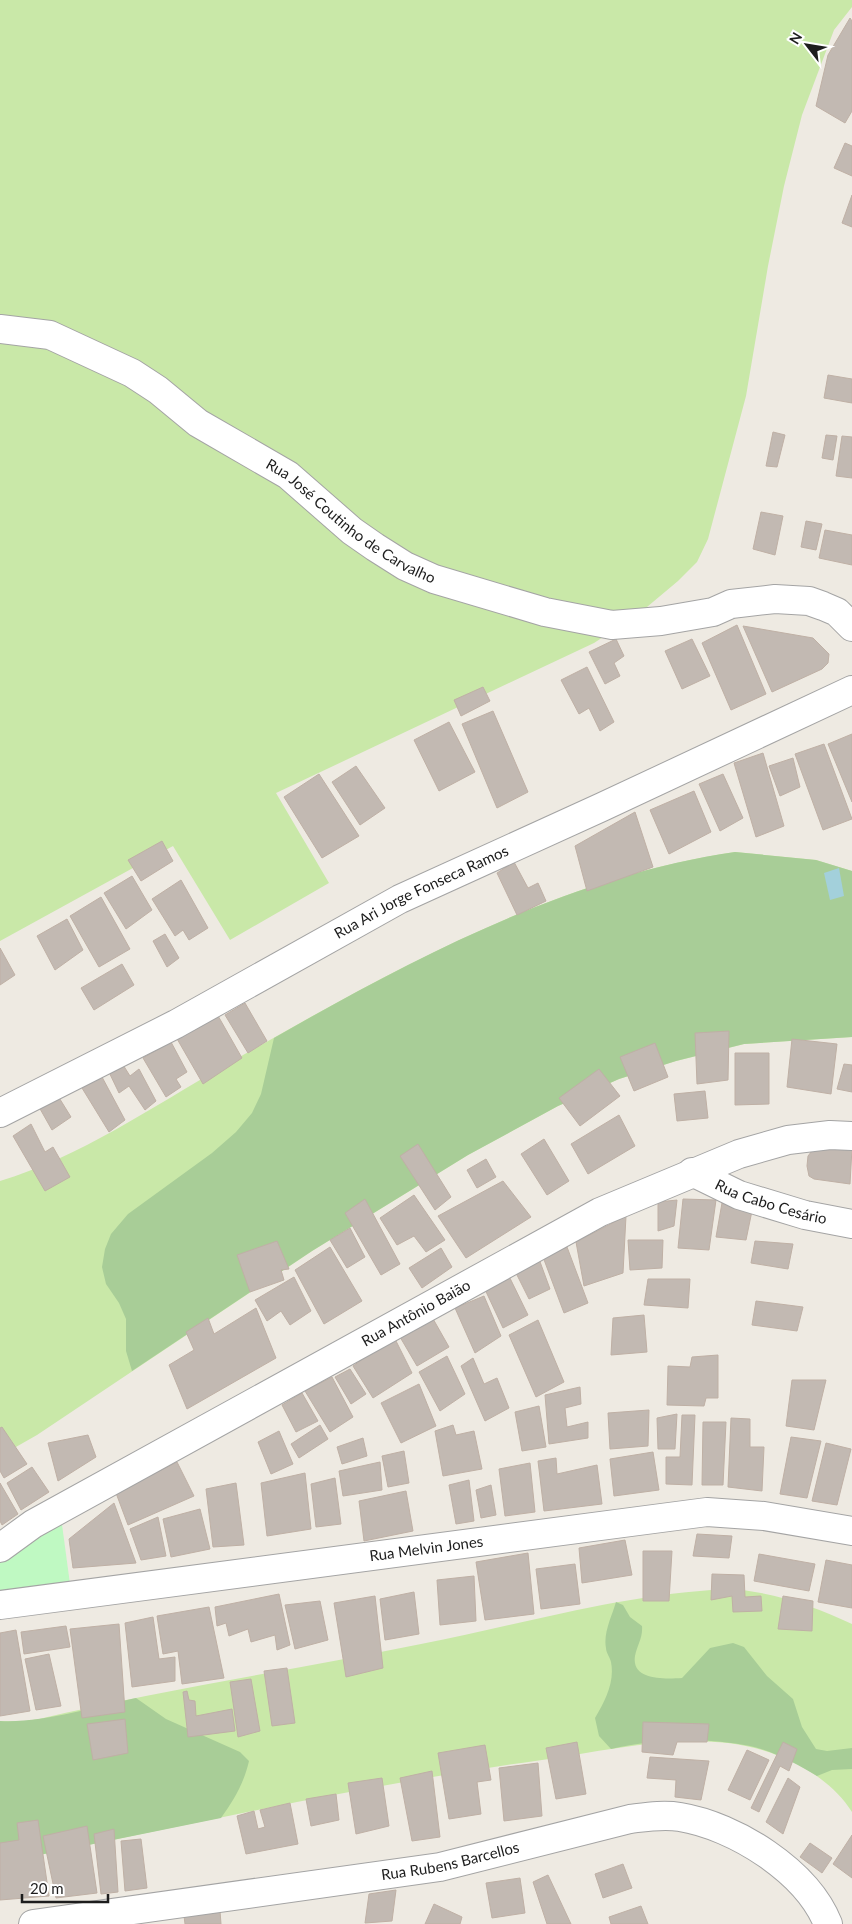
<svg xmlns="http://www.w3.org/2000/svg" width="852" height="1924" viewBox="0 0 852 1924" font-family="Lato,sans-serif">
	<style>
		.grass { fill: #c9e8a8 }
		.forest { fill: #a8cd97 }
		.park { fill: #bff9c2 }
		.water { fill: #a3d0db }
		.building { fill: #c2b9b2; stroke: #bfb0a5 }
		.lines { fill: none; stroke-linecap: round; stroke-linejoin: round }
		.minor-casing { stroke: #a4a4a4; stroke-width: 30 }
		.minor { stroke: #fff; stroke-width: 28 }
		.labels { text-anchor: middle; stroke-width: 4.5; stroke-linejoin: round; paint-order: stroke }
		.street-label { font-size: 15px; fill: #1d1d1d; stroke: #fff }
	</style>
	<rect width="100%" height="100%" fill="#eeeae2"/>
	<path class="grass" d="M0 0H852V7L834 30 802 115 784 186 768 266 746 396 708 539 697 562 678 581 641 612 594 643 276 793 329 883 230 940 173 846 0 941Z
		M735 852 816 860 852 871V1037L744 1044 676 1061 619 1079 558 1106 468 1155 312 1251 37 1435 0 1456V1181C80 1157 152 1107 224 1066 384 975 550 879 735 852Z
		M728 1589C770 1591 814 1606 852 1624V1812C827 1772 773 1748 728 1743 665 1736 604 1751 542 1760 360 1785 180 1827 0 1863V1721L20 1722 39 1719C165 1689 294 1670 421 1644 523 1624 623 1594 728 1589Z"/>
	<path class="forest" d="M735 852 816 860 852 871V1037L744 1044 676 1061 619 1079 558 1106 468 1155 312 1251 132 1371 126 1351V1319L119 1303 106 1284 102 1267 105 1249 111 1234 128 1214 212 1153 236 1132 252 1113 261 1094 274 1038C417 956 570 876 735 852Z
		M616 1602 623 1605 630 1617 642 1626C643 1638 637 1645 635 1656 631 1681 666 1679 682 1678L710 1648 733 1643 744 1647 767 1676 793 1699 802 1727 816 1749 827 1751 852 1748V1769L832 1770 817 1776C797 1764 773 1751 750 1746 706 1737 654 1739 611 1749L599 1736 595 1718C605 1701 615 1682 611 1662 610 1657 606 1653 606 1648 603 1633 612 1616 616 1602Z
		M136 1698 166 1719 240 1752 249 1761C244 1783 234 1800 221 1818L0 1863V1721C45 1723 92 1707 136 1698Z"/>
	<path class="park" d="M61 1517 70 1584 0 1598V1560Z"/>
	<path class="water" d="M839 868 844 896 830 900 824 873Z"/>
	<path class="building" d="M850 18 852 21V111L845 123 816 106 828 55Z
		M845 143 852 146V176L834 168Z
		M852 195V227L842 223Z
		M828 375 852 379V403L824 398Z
		M773 432 785 435 777 467 766 466Z
		M826 435 837 436 833 460 822 458Z
		M842 436 852 437V478L836 476Z
		M761 512 783 516 775 555 753 549Z
		M806 521 822 524 816 550 801 547Z
		M825 530 852 535V565L819 558Z
		M737 625 766 694 731 710 702 643Z
		M743 626 813 638 829 654 828 663 822 669 772 692Z
		M616 639 624 656 614 663 620 676 605 684 589 652Z
		M692 639 710 676 682 689 665 651Z
		M587 667 614 722 600 731 589 708 579 714 561 680Z
		M483 687 490 701 461 716 454 700Z
		M493 711 528 792 497 808 462 724Z
		M449 722 475 772 439 791 414 740Z
		M852 734V802L828 744Z
		M824 744 852 819 823 830 795 754Z
		M763 753 784 826 756 837 734 763Z
		M793 758 800 787 780 796 769 766Z
		M356 766 385 808 360 825 332 782Z
		M319 774 359 836 322 858 284 797Z
		M723 774 743 818 720 831 699 784Z
		M694 791 711 832 669 854 650 810Z
		M635 812 653 867 587 891 575 846Z
		M162 841 173 861 141 881 128 860Z
		M514 862 528 888 538 883 546 901 517 915 497 873Z
		M132 876 152 910 126 929 104 893Z
		M181 880 208 928 189 940 183 930 175 936 152 899Z
		M101 897 130 949 99 967 70 916Z
		M67 919 83 950 55 970 37 936Z
		M165 934 179 958 167 967 153 941Z
		M0 948 15 975 0 985Z
		M122 964 134 985 94 1010 81 988Z
		M245 1003 267 1041 248 1053 225 1015Z
		M217 1014 242 1058 203 1084 176 1037Z
		M729 1031 728 1080 697 1084 695 1033Z
		M792 1039 837 1044 831 1094 787 1087Z
		M171 1042 187 1072 176 1079 181 1087 166 1097 143 1058Z
		M655 1043 668 1077 634 1091 620 1057Z
		M735 1053H769V1104L735 1105Z
		M120 1060 130 1076 139 1069 156 1101 145 1110 129 1086 119 1093 107 1068Z
		M844 1064 852 1065V1092L837 1089Z
		M599 1069 620 1096 580 1126 559 1098Z
		M102 1077 125 1120 109 1132 82 1088Z
		M705 1091 708 1118 677 1121 674 1094Z
		M58 1096 71 1117 52 1130 39 1107Z
		M619 1115 635 1146 588 1174 571 1144Z
		M31 1124 45 1152 53 1147 70 1177 45 1191 13 1136Z
		M544 1139 569 1181 547 1195 521 1154Z
		M418 1144 451 1197 435 1210 400 1156Z
		M815 1147 852 1148 850 1184 814 1179 809 1176 807 1166 808 1156Z
		M486 1159 496 1177 477 1188 467 1170Z
		M503 1181 531 1217 466 1258 438 1216Z
		M414 1195 445 1240 426 1252 414 1236 397 1245 380 1218Z
		M365 1199 400 1264 381 1275 345 1213Z
		M683 1199 716 1200 709 1250 678 1248Z
		M677 1200 674 1226 658 1231V1202Z
		M722 1203 753 1206 746 1240 716 1237Z
		M626 1216 623 1273 584 1286 576 1242Z
		M350 1228 365 1257 347 1268 330 1240Z
		M628 1240H663L662 1268 630 1270Z
		M277 1241 289 1269 281 1270 284 1280 250 1292 237 1255Z
		M755 1241 793 1244 788 1269 751 1263Z
		M330 1247 362 1301 324 1324 295 1270Z
		M567 1247 588 1303 564 1313 543 1257Z
		M441 1248 452 1267 422 1288 409 1268Z
		M539 1259 550 1289 529 1299 515 1271Z
		M506 1270 528 1315 503 1328 482 1283Z
		M294 1277 311 1311 290 1325 281 1311 267 1321 255 1300Z
		M648 1279H690L688 1308 644 1305Z
		M484 1296 501 1336 475 1353 455 1308Z
		M756 1301 803 1307 797 1331 752 1325Z
		M256 1308 276 1358 187 1409 169 1365 194 1350 186 1332 208 1318 214 1334Z
		M644 1315 647 1352 611 1355 613 1318Z
		M432 1317 449 1347 417 1366 400 1337Z
		M538 1320 564 1382 536 1397 509 1335Z
		M394 1337 412 1373 373 1398 353 1366Z
		M718 1355V1398H706L704 1406 667 1405 668 1366 690 1367 692 1357Z
		M447 1356 465 1394 440 1411 419 1372Z
		M473 1358 484 1384 497 1378 509 1408 485 1421 461 1366Z
		M350 1369 366 1394 351 1404 335 1377Z
		M332 1377 353 1417 330 1432 305 1391Z
		M792 1380H826L814 1430 786 1426Z
		M419 1384 436 1426 401 1443 381 1403Z
		M580 1387 581 1404 565 1408 567 1427 588 1422V1438L549 1444 545 1395Z
		M302 1393 318 1421 296 1432 282 1405Z
		M539 1406 546 1447 522 1451 515 1412Z
		M649 1410 648 1446 610 1449 608 1413Z
		M677 1414 675 1449H658L657 1418Z
		M682 1415H695L692 1485 666 1484V1457H680Z
		M731 1418 750 1419V1447H764L762 1491 728 1487Z
		M703 1422H726L723 1485H702Z
		M320 1425 328 1439 299 1458 291 1444Z
		M453 1425 456 1435 474 1431 482 1469 443 1476 435 1431Z
		M2 1427 27 1464 4 1478 0 1471V1428Z
		M279 1431 293 1464 271 1474 258 1442Z
		M88 1435 96 1457 58 1481 48 1443Z
		M791 1437 821 1441 807 1498 780 1494Z
		M363 1438 367 1456 342 1464 337 1447Z
		M826 1443 851 1449 837 1505 812 1501Z
		M404 1451 409 1483 388 1487 382 1456Z
		M653 1452 659 1490 614 1496 610 1459Z
		M556 1458 557 1474 597 1465 602 1504 544 1511 538 1461Z
		M177 1462 194 1496 128 1525 116 1493Z
		M380 1462 382 1490 343 1496 339 1471Z
		M530 1463 535 1512 505 1516 499 1469Z
		M32 1467 49 1492 21 1510 7 1483Z
		M305 1473 311 1529 267 1536 261 1483Z
		M335 1478 341 1524 316 1527 311 1484Z
		M469 1480 474 1521 456 1524 449 1485Z
		M0 1483 18 1514 2 1525 0 1521Z
		M236 1483 244 1545 213 1547 206 1489Z
		M491 1485 496 1515 481 1518 476 1490Z
		M406 1491 413 1531 364 1541 359 1501Z
		M114 1503 136 1563 73 1568 69 1539Z
		M200 1509 210 1549 171 1557 163 1519Z
		M158 1517 166 1556 141 1560 130 1529Z
		M697 1534 732 1536 729 1558 693 1556Z
		M625 1540 632 1575 582 1583 579 1548Z
		M643 1551H672L669 1601H643Z
		M528 1553 534 1614 485 1620 476 1562Z
		M759 1554 815 1564 809 1591 754 1581Z
		M826 1560 852 1565V1608L818 1602Z
		M575 1564 580 1604 541 1609 536 1569Z
		M712 1574 744 1575 745 1597 761 1596 762 1611 733 1612 732 1596 711 1600Z
		M474 1576 476 1621 440 1625 437 1580Z
		M414 1592 419 1634 385 1640 380 1599Z
		M279 1594 290 1645 277 1650 275 1635 251 1642 248 1629 229 1636 226 1623 217 1626 215 1607Z
		M375 1596 383 1668 346 1677 334 1603Z
		M783 1596 813 1601 812 1631 778 1629Z
		M320 1601 328 1640 295 1649 285 1605Z
		M209 1607 224 1678 182 1684 178 1651 163 1654 157 1616Z
		M153 1617 159 1659 175 1657V1681L132 1687 125 1623Z
		M119 1624 125 1712 82 1718 70 1629Z
		M66 1626 70 1647 24 1654 21 1632Z
		M16 1630 30 1711 0 1716V1633Z
		M49 1654 61 1706 36 1710 25 1659Z
		M287 1668 295 1723 272 1726 264 1671Z
		M251 1679 260 1731 238 1737 230 1682Z
		M187 1691 189 1700 195 1701 196 1716 232 1709 235 1731 188 1737 183 1692Z
		M125 1719 128 1753 93 1760 87 1724Z
		M643 1722 709 1724 707 1742H677L673 1755 642 1752Z
		M577 1742 586 1794 556 1799 546 1748Z
		M783 1742 797 1749 789 1771 780 1766 759 1812 751 1808Z
		M485 1745 491 1780 477 1782 481 1814 449 1819 438 1753Z
		M747 1750 769 1760 750 1800 728 1790Z
		M650 1757 709 1761 701 1800 675 1797 676 1780 647 1778Z
		M538 1763 542 1816 504 1821 499 1768Z
		M432 1771 440 1837 412 1841 400 1778Z
		M382 1778 389 1826 356 1834 348 1783Z
		M788 1778 800 1787 783 1834 766 1822Z
		M336 1794 339 1820 311 1826 306 1799Z
		M290 1803 298 1844 246 1854 237 1816 254 1811 258 1829 265 1827 260 1810Z
		M38 1820 49 1896 0 1900V1843L19 1840 17 1823Z
		M87 1826 97 1893 56 1898 43 1836Z
		M114 1829 118 1892 101 1894 94 1834Z
		M852 1835V1878L833 1864Z
		M141 1839 147 1888 125 1891 121 1841Z
		M810 1843 832 1858 822 1873 800 1857Z
		M623 1864 632 1888 603 1898 595 1874Z
		M548 1875 571 1924H547L533 1882Z
		M520 1878 525 1913 492 1918 486 1883Z
		M396 1890 392 1921 365 1923 369 1894Z
		M434 1904 462 1917 460 1924H425Z
		M641 1906 648 1924H611L609 1917Z
		M220 1911 221 1924H185L184 1916Z"/>
	<g class="lines">
		<defs>
			<g id="minor">
				<path id="s1" d="M0 329 50 335 132 373 158 390 198 423 288 475 352 531 375 547 405 566 434 579 545 612 612 625 661 621 713 612 731 604 775 599 809 601 823 606 837 612 852 627"/>
				<path id="s2" d="M0 1113 176 1024 400 899 602 807 852 690"/>
				<path id="s3" d="M692 1172 739 1195 805 1215 852 1224"/>
				<path id="s4" d="M0 1548 33 1524 600 1212 739 1154 788 1140 830 1135 852 1136"/>
				<path id="s5" d="M0 1605 707 1512 764 1516 852 1531"/>
				<path id="s6" d="M33 1924 440 1867 630 1819C646 1817 663 1814 680 1817 735 1826 807 1871 828 1924"/>
			</g>
		</defs>
		<use href="#minor" class="minor-casing"/>
		<use href="#minor" class="minor"/>
	</g>
	<g class="labels">
		<g class="street-label">
			<text dy="5" stroke="none"><textPath href="#s1" startOffset="406">Rua José Coutinho de Carvalho</textPath></text>
			<text dy="5" stroke="none"><textPath href="#s2" startOffset="476">Rua Ari Jorge Fonseca Ramos</textPath></text>
			<text dy="5" stroke="none"><textPath href="#s3" startOffset="85">Rua Cabo Cesário</textPath></text>
			<text dy="5" stroke="none"><textPath href="#s4" startOffset="478">Rua Antônio Baião</textPath></text>
			<text dy="5" stroke="none"><textPath href="#s5" startOffset="430">Rua Melvin Jones</textPath></text>
			<text dy="5" stroke="none"><textPath href="#s6" startOffset="422">Rua Rubens Barcellos</textPath></text>
		</g>
	</g>
	<g transform="translate(807 45) rotate(301)" stroke="#ffffff" stroke-width="4" paint-order="stroke">
	<path d="M0-4L9 19L0 12L-9 19Z" fill="#1d1d1d"/>
	<text y="-8" font-size="14" font-weight="bold" text-anchor="middle" fill="#1d1d1d">N</text>
	</g>
	<path d="M22 1894v8h86v-8" fill="none" stroke="#1d1d1d" stroke-width="2.5"/>
	<text x="30" y="1894" font-size="15" fill="#1d1d1d" stroke="#ffffff" stroke-width="4" paint-order="stroke">20 m</text>
</svg>
